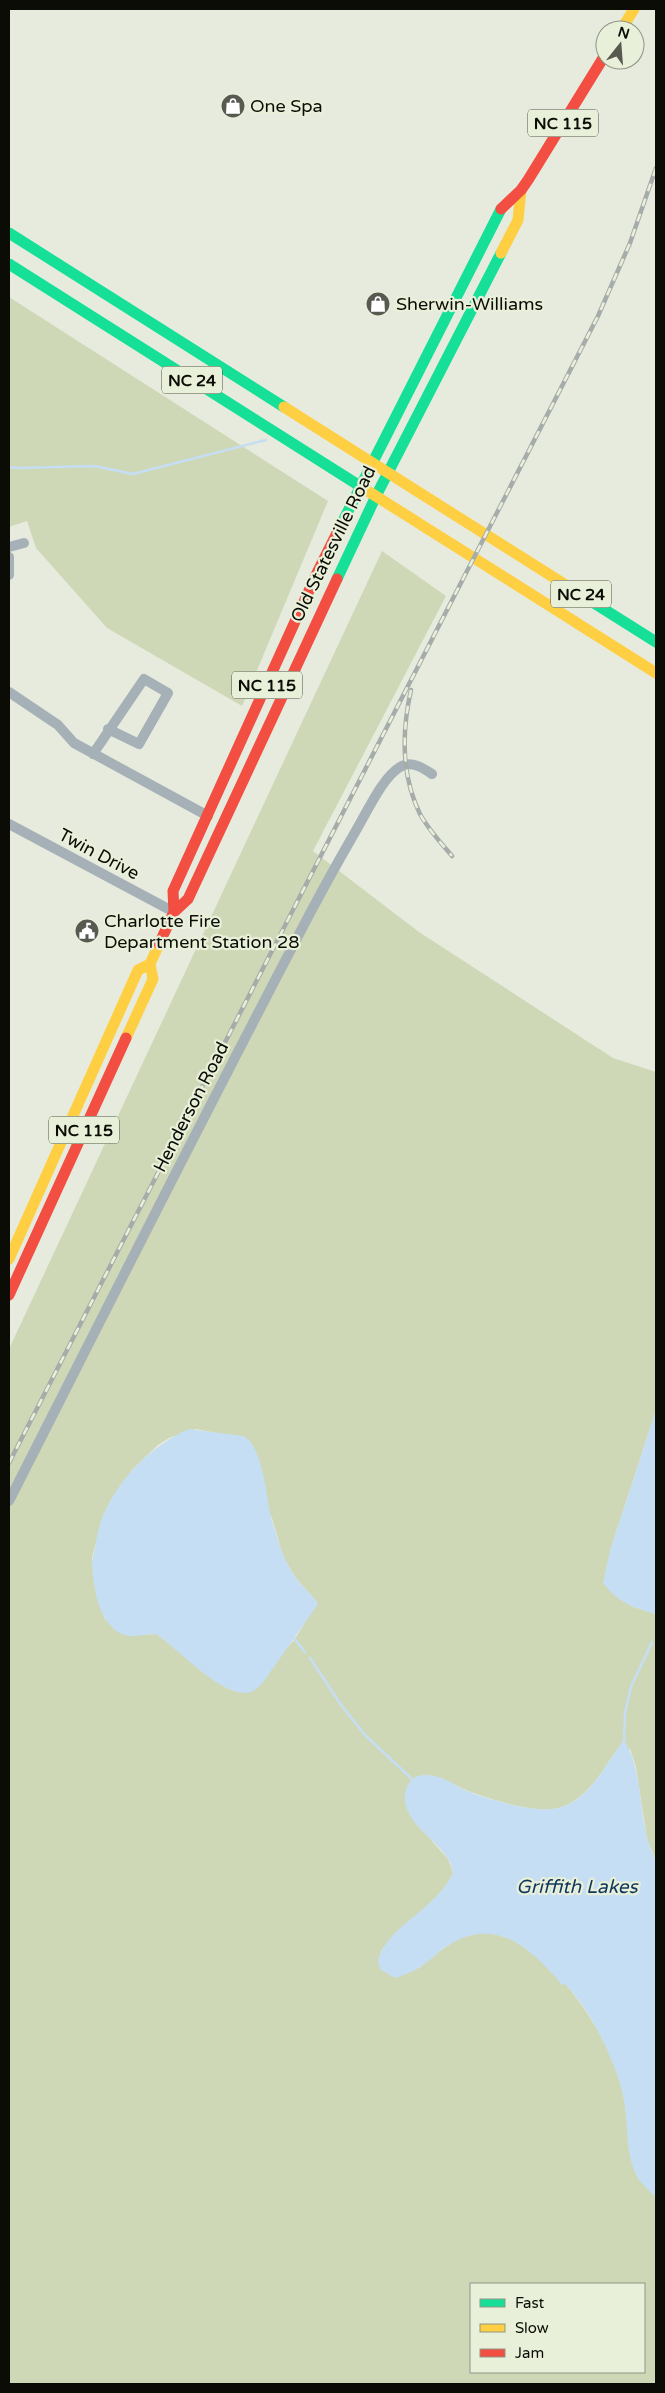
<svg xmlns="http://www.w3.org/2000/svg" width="665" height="2393" viewBox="0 0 665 2393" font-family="'Varela Round',sans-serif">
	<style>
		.green { fill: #cfd8b6; fill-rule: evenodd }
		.water { fill: #c5def3 }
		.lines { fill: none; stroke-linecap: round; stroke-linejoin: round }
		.stream { stroke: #c5def3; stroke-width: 2.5 }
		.street { stroke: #a6b0b7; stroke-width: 10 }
		.fast { stroke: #16e098; stroke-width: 11 }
		.slow { stroke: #ffcf43; stroke-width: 11 }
		.jam { stroke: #f24e42; stroke-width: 11 }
		.rail-casing { stroke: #a6acaa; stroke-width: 4.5 }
		.rail { stroke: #e9f0d9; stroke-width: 2.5; stroke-dasharray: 8; stroke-linecap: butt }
		.labels { text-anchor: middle; stroke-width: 4.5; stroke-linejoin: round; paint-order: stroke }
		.shield { fill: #e9f0d9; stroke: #4e5045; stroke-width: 1 }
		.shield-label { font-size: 16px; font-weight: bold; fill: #0b0c06 }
		.poi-label { font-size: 18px; fill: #0b0c06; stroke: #e9f0d9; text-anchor: start }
		.street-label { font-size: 18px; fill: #0b0c06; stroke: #e9f0d9 }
		.water-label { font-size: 19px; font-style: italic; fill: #0f375d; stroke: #e9f0d9 }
	</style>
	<rect width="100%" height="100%" fill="#e7ebde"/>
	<path class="green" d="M9 297 328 501 242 706 107 628 36 548 27 521 9 527Z
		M382 551 446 596 313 851 419 932 613 1058 656 1072V1410L610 1551 631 1606 656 1614V1861L647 1839 636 1767 630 1749 615 1752C602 1773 584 1801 559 1808 534 1814 489 1799 466 1790 445 1781 435 1770 412 1779L432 1841 448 1859 453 1873C437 1908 400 1921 380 1953L419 1968C437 1954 457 1934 481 1933 541 1931 601 2024 618 2074 627 2102 627 2131 634 2159 635 2165 636 2173 638 2178 642 2185 651 2191 656 2197V2384H9V1349ZM196 1429 216 1433 272 1518 283 1556 295 1577 317 1602 295 1639 286 1649 176 1648 156 1634 141 1635 121 1633 104 1618 92 1558 103 1516 112 1498 132 1470 158 1445 169 1438ZM471 2284H644V2372H471Z"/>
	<path class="water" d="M656 1410V1614C633 1607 618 1603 603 1583L610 1551Z
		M189 1429 243 1436C263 1445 266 1497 271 1517 277 1538 283 1560 296 1578 302 1587 313 1595 318 1604L264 1681C259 1687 254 1693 245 1693 217 1693 180 1650 156 1634 144 1633 134 1639 122 1634 106 1627 98 1607 95 1590 94 1582 92 1573 92 1564 92 1559 94 1554 95 1549 100 1497 142 1450 189 1429Z
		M624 1740C646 1776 636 1823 656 1861V2197C650 2191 642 2185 638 2178 624 2154 629 2121 623 2095 616 2063 589 2006 565 1984L562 1985C530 1947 495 1914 444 1948 436 1954 429 1962 420 1967 413 1972 403 1975 395 1978L380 1969 378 1960C388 1925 436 1910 453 1873 452 1869 451 1863 448 1859 437 1840 412 1828 406 1806 402 1792 408 1776 424 1775 439 1774 451 1783 463 1789 485 1799 536 1814 559 1808 591 1799 606 1763 624 1740Z"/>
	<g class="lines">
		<path class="stream" d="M9 467 19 468 94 466 133 474 266 440
			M293 1637 305 1652
			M310 1658 341 1705 366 1736 413 1780
			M624 1743 625 1713 631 1687 652 1642"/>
		<path class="street" d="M9 547 24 543
			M9 557V575
			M9 692 58 725 74 743 208 816
			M93 754 144 679 168 693 139 744 108 729
			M9 824 174 912
			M9 1501C104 1314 198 1127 295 942 315 903 336 865 358 827 368 810 383 777 400 767 411 760 423 768 432 774"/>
		<path class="fast" d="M9 233 284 407
			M9 264 363 488
			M340 527 501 209
			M337 579 376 496 501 253
			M583 596 656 642"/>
		<path class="slow" d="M621 30 634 9
			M501 253 518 220 521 190
			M284 407 583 596
			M363 488 656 673
			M126 1038 153 979 150 964
			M9 1259 138 970 150 964 159 944"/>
		<path class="jam" d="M501 209 521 190 528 180 605 55
			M174 912 173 891 317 573 340 527
			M159 944 174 912 188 899 337 579
			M9 1295 126 1038"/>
		<defs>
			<path id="rail" d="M411 690C402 730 401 775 420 814 428 829 441 843 452 856
				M9 1463 598 316 630 243 656 168"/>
		</defs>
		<use href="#rail" class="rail-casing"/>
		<use href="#rail" class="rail"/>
	</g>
	<defs>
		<symbol id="shop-disc" viewBox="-11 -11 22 22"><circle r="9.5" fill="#585a52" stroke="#e9f0d9"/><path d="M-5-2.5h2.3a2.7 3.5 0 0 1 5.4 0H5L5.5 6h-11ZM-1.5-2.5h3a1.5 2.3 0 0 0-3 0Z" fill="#fff"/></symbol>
		<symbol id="civic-disc" viewBox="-11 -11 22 22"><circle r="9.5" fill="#585a52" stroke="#e9f0d9"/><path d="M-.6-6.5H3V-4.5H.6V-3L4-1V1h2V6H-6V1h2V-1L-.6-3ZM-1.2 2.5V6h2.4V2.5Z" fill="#fff"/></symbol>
	</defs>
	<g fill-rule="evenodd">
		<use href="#shop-disc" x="219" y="92" width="28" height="28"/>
		<use href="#shop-disc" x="364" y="290" width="28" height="28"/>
		<use href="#civic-disc" x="73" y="917" width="28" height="28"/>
	</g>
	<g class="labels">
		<g class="shield">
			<rect x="528" y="109.5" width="70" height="27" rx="4"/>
			<rect x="162" y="366.5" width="60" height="27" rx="4"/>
			<rect x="551" y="580.5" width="60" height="27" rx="4"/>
			<rect x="232" y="671.5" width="70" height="27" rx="4"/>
			<rect x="49" y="1116.5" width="70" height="27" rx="4"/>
		</g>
		<g class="shield-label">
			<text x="563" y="129">NC 115</text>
			<text x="192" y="386">NC 24</text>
			<text x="581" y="600">NC 24</text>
			<text x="267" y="691">NC 115</text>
			<text x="84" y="1136">NC 115</text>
		</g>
		<g class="poi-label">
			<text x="250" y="112">One Spa</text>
			<text x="396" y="310">Sherwin-Williams</text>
			<text x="104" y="927">Charlotte Fire<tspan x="104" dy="21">Department Station 28</tspan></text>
		</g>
		<g class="street-label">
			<text transform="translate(333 544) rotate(-64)" y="6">Old Statesville Road</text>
			<text transform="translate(99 854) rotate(28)" y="6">Twin Drive</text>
			<text transform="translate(191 1107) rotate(-63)" y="6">Henderson Road</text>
		</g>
		<g class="water-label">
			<text x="577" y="1893">Griffith Lakes</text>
		</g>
	</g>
	<rect width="665" height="2393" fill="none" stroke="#0b0c06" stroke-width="20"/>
	<rect x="470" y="2283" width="175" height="90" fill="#e9f0d9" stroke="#909585"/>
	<rect x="480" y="2299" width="25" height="8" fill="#16e098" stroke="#909585"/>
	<text x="515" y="2308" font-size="15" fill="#0b0c06">Fast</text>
	<rect x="480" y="2324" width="25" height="8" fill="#ffcf43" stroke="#909585"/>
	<text x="515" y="2333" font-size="15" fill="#0b0c06">Slow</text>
	<rect x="480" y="2349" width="25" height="8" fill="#f24e42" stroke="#909585"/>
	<text x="515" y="2358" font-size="15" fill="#0b0c06">Jam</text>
	<g transform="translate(620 45) rotate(17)"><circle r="24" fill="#e9f0d9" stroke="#909585"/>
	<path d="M0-4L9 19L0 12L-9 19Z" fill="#585a52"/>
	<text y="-8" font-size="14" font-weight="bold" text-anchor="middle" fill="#0b0c06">N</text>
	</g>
</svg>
